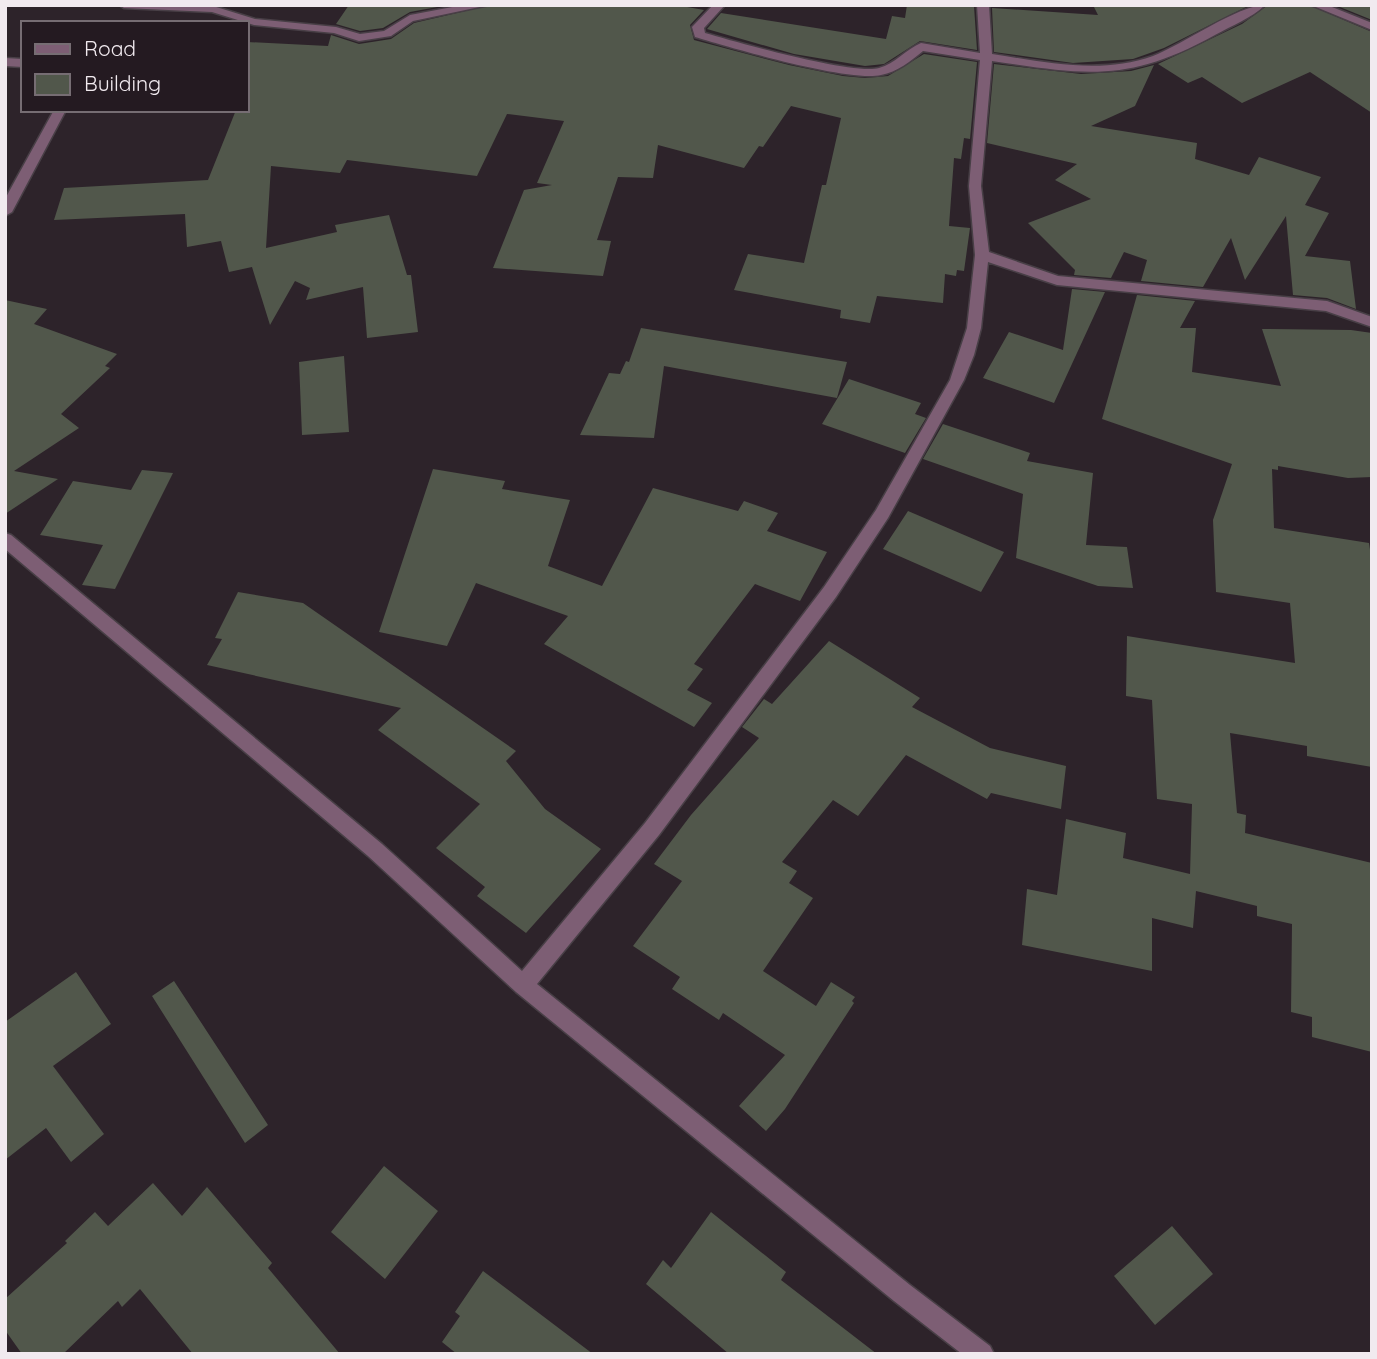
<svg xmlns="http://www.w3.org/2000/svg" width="1377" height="1359" viewBox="0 0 1377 1359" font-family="Quicksand,sans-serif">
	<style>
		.building { fill: #51574b }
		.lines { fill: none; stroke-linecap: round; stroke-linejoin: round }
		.minor-casing { stroke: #483f46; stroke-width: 3 }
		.minor { fill: #7d5e74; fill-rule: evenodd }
	</style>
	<rect width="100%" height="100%" fill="#2d232a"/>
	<path class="building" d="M349 5H448L410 12 383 28 360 31 336 24Z
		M491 5H676L704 10 690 25 694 40 789 65 843 76 865 78 888 76 924 54 977 62 970 139 964 138 961 159 954 158 949 226 970 228 964 271 957 270 956 276 945 274 943 303 877 296 870 323 840 318 841 310 734 290 748 254 804 263 822 185H826L841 118 791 106 763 147 759 146 744 168 658 145 653 178 618 177 597 240 611 241 603 276 493 268 524 190 552 185 537 183 564 121 507 114 477 176 347 160 340 173 271 166 266 248 337 232 335 225 389 215 407 275H411L418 332 367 338 363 287 306 300 310 288 295 281 270 325 252 267 229 272 221 241 187 247 185 214 54 220 64 188 208 180 236 110H247V42L328 46 331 35 359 44 391 39 414 23Z
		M907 5 974 6 977 50 920 41 884 64 865 66 794 54 707 29 721 13 886 39 892 16 905 18Z
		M1093 5H1250L1164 48 1133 59 1073 63 994 52 992 8 1098 15Z
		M1268 5H1309L1372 32V113L1310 72 1242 103 1202 77 1188 83 1158 64 1242 24Z
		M1335 5H1372V20Z
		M994 64 1081 74 1131 71 1154 65 1135 106 1091 126 1197 143 1195 159 1249 175 1259 157 1321 177 1305 205 1329 213 1305 256 1350 261 1356 309 1327 298 1293 295 1286 216 1245 280 1231 238 1203 287 1141 281 1147 260 1124 252 1111 278 1074 275 1075 270 1028 223 1091 199 1055 180 1077 164 987 143Z
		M1072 289 1105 292 1054 403 983 378 1009 332 1063 350Z
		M1137 295 1195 301 1180 328H1196L1192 372 1281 386 1262 329 1351 330 1372 333V477L1348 478 1278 466V470L1272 469 1274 528 1369 543 1372 563V767L1307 756V746L1230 733 1237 813 1246 815 1245 833 1372 863V1052L1312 1037V1017L1291 1012 1292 924 1257 916V906L1196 891 1193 928 1152 918V971L1022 945 1027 889 1057 895 1066 819 1126 833 1123 858 1190 874 1192 804 1157 799 1152 700 1126 696 1127 636 1295 663 1290 603 1216 592 1213 520 1232 464 1102 419Z
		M5 300 47 309 34 324 117 354 105 366 110 368 61 414 79 428 14 471 58 479 5 514Z
		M641 328 847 362 837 398 664 366 654 438 580 435 609 373 620 374 626 361 629 362Z
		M344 356 349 432 302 435 299 362Z
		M849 379 921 403 915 414 926 418 905 453 822 424Z
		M943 424 1030 453 1027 461 1093 473 1086 545 1127 547 1133 588 1098 586 1016 558 1023 494 923 459Z
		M433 469 505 481 502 489 570 500 548 566 602 586 653 488 738 511 744 501 778 513 767 531 827 552 800 601 755 584 694 664 703 669 687 690 712 703 694 727 544 644 568 616 476 583 447 646 379 632Z
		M142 470 173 473 115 589 82 585 103 545 40 535 73 481 131 490Z
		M908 511 1004 552 981 592 883 549Z
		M238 592 303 603 516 751 506 761 545 809 601 849 526 933 477 896 485 887 436 848 480 804 378 730 401 708 207 665 222 639 215 638Z
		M829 641 920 698 912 707 990 748 1066 766 1061 809 991 793 987 799 906 755 858 816 833 800 782 862 797 871 789 883 813 898 763 971 816 1006 831 982 855 997 852 1001 854 1003 785 1109 766 1131 739 1106 785 1055 723 1013 719 1020 672 989 680 977 633 946 682 881 654 864 691 815 759 738 742 727 764 699 772 704Z
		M76 972 111 1024 53 1066 104 1134 71 1162 46 1128 5 1160V1022Z
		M174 981 268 1125 245 1143 152 996Z
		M384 1166 438 1211 385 1279 331 1232Z
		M153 1183 182 1216 207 1187 272 1263 268 1268 340 1354H193L140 1289 122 1307 118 1301 63 1354H22L5 1330V1299L67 1243 65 1241 95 1212 108 1226Z
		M711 1212 786 1272 781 1280 877 1354H729L646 1284 663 1260 671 1268Z
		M1172 1226 1213 1274 1155 1325 1114 1276Z
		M483 1271 593 1354H457L442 1342 460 1316 455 1312Z"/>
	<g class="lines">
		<defs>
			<path id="minor" d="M119 5 213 6 255 19 336 27 360 34 384 31 410 15 463 5H489L413 21 391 36 359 41 334 33 254 25 212 12 124 8Z
				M713 5H725L704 28 705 33C736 42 852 75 879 68 895 64 906 49 921 43L980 53 977 5H989L992 54C1044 62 1101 75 1153 56 1184 44 1238 5 1265 5 1252 18 1231 26 1215 35 1128 83 1086 75 992 61L981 186 989 252 1058 276 1327 301 1372 317V327L1326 311 1057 285 988 262 981 328 974 355 964 380 888 518 836 597 659 835 537 984 910 1285 990 1346 994 1354H962L894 1301 516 992 368 856 5 549V533L11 535 382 844 522 971 645 823 824 587 876 510 950 380 967 328 975 255 969 186 980 60 923 51C911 61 897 72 881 75 847 82 732 48 695 37L692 27Z
				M1311 5H1327L1372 23V30Z
				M5 58 23 59V67L5 66Z
				M54 110H66L12 212 5 216V199Z"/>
		</defs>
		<use href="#minor" class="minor-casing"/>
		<use href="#minor" class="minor"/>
	</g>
	<rect width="1377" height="1359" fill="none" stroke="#f1eaef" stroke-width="14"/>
	<rect x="21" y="21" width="228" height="91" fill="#241a21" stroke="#766d73" stroke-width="2"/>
	<rect x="35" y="44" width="35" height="10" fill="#7d5e74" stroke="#766d73" stroke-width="2"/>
	<text x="84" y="56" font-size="21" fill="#f1eaef">Road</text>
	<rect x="35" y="74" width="35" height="21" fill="#51574b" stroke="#766d73" stroke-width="2"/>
	<text x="84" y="91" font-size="21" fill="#f1eaef">Building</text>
</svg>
